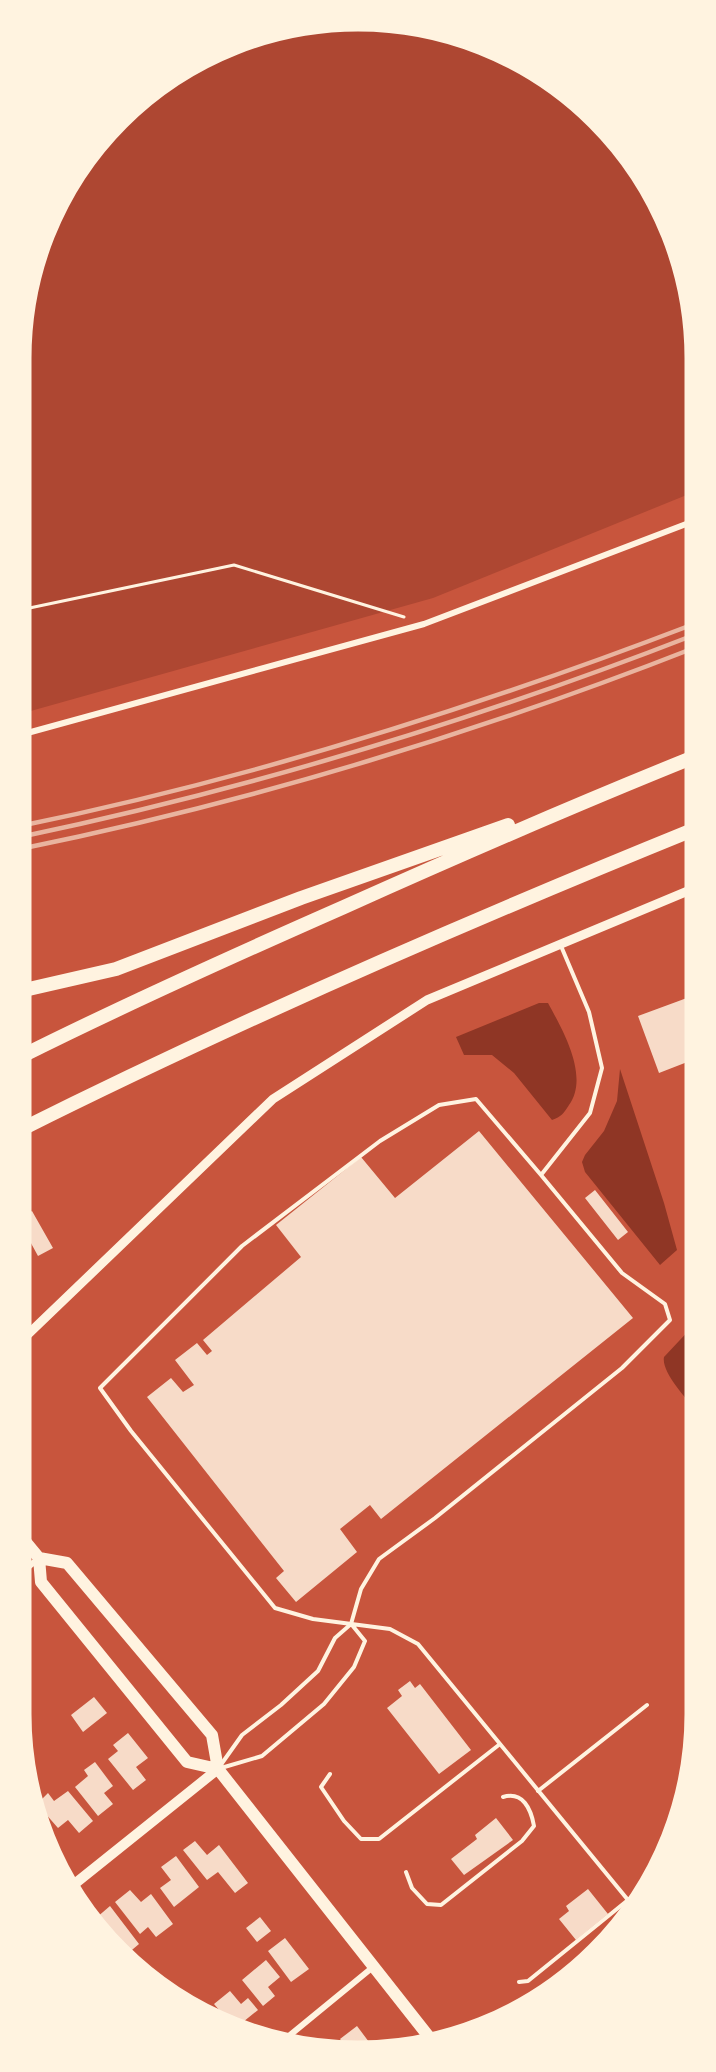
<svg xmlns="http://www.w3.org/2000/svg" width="716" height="2072" viewBox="0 0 716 2072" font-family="Manrope,sans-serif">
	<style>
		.green { fill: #ae4732 }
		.water { fill: #8f3625 }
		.building { fill: #f7dbc8 }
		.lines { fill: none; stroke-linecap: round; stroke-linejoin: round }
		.path { stroke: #fff3e0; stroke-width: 3 }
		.service { stroke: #fff3e0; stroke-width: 4 }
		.minor { stroke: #fff3e0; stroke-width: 6 }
		.tertiary { stroke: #fff3e0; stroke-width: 9 }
		.secondary { stroke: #fff3e0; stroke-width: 10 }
		.primary { stroke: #fff3e0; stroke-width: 12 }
		.motorway { stroke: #fff3e0; stroke-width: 14 }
		.rail { stroke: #e9b49f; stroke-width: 4.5 }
		.rim { fill: none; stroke: #fff3e0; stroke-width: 3 }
	</style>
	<rect width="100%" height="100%" fill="#c8553d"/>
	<path class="green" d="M313 22 445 31 528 65 612 135 662 209 694 313V492L433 598 20 714V358L31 271 89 152 188 65Z"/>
	<path class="water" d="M539 1003H548C562 1029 590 1076 569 1105 564 1113 561 1117 552 1120L514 1073 492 1055H464L456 1037Z
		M620 1069 664 1203 677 1250 660 1265 585 1172 582 1162 585 1155 604 1131 617 1101Z
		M694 1325 696 1326V1411C686 1398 661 1372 664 1357Z"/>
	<path class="building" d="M695 995V1059L659 1073 638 1016Z
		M479 1131 633 1318 381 1519 370 1505 340 1529 357 1552 296 1602 276 1578 284 1571 147 1397 171 1378 183 1392 194 1385 175 1360 197 1343 207 1355 212 1351 203 1340 301 1257 276 1225 361 1157 395 1198Z
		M595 1190 628 1232 618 1240 585 1198Z
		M32 1211 53 1248 38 1256 20 1223V1218Z
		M20 1231 31 1252 20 1259Z
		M410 1681 415 1688 420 1684 471 1750 439 1774 387 1708 402 1696 398 1690Z
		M94 1697 107 1713 83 1732 71 1715Z
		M128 1733 148 1758 136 1767 146 1780 133 1790 108 1759 118 1751 113 1745Z
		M95 1762 113 1786 104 1793 113 1804 98 1816 75 1787 88 1776 84 1770Z
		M68 1791 93 1821 79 1833 68 1820 58 1828 37 1804 48 1793 54 1801Z
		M496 1818 513 1840 464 1875 451 1859 477 1839 475 1835Z
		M195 1841 207 1855 219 1845 248 1883 235 1893 218 1872 207 1880 183 1850Z
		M176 1856 199 1887 174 1907 160 1888 171 1880 161 1867Z
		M588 1889 608 1914 576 1940 559 1919 569 1911 566 1906Z
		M130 1890 141 1902 151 1894 173 1924 156 1937 148 1927 140 1934 115 1902Z
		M110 1906 139 1944 126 1955 104 1937 102 1935 106 1931 96 1918Z
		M260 1917 271 1931 257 1942 246 1928Z
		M285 1938 309 1969 291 1982 268 1951Z
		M266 1960 280 1977 268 1987 275 1996 263 2006 242 1980Z
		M230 1991 241 2004 248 1998 258 2010 238 2026 232 2025 214 2004Z
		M357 2026 372 2046 347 2048 340 2039Z"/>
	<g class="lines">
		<path class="path" d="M20 610 234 565 404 617"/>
		<path class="service" d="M541 1175 476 1099 439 1105 380 1141 242 1246 100 1388 131 1431 275 1608 313 1619 390 1629 418 1644 628 1900 646 1887
			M220 1766 242 1735 281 1705 318 1671 335 1638 351 1624 361 1589 379 1559 435 1518 622 1368 670 1320 665 1304 622 1273 541 1175 590 1113 602 1068 589 1012 561 946
			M221 1768 262 1756 324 1704 354 1667 365 1641 352 1625
			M330 1774 321 1787 344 1821 361 1839H379L500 1744
			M538 1791 647 1705
			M406 1872 412 1888 427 1904 441 1905 522 1841 534 1826C531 1809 523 1791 503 1797
			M519 1982 528 1981 628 1900"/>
		<path class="minor" d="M20 735 424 624 694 521
			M20 1574 39 1558
			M284 2040 373 1967"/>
		<path class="tertiary" d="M20 1342 273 1099 427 1000 695 888"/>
		<path class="secondary" d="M72 1886 218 1769"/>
		<path class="primary" d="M20 1535 39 1558 41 1582 187 1762 218 1769
			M39 1558 67 1563 212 1735 218 1769 433 2042"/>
		<path class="motorway" d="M20 991 116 969 301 898 508 825
			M20 1057C126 1004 235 955 344 907 460 855 577 804 694 757
			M20 1130C240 1020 466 922 695 829"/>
		<path class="rail" d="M20 826C250 779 475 708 694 624
			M20 837C249 789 476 720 694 635
			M20 849C250 802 475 734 694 648"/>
	</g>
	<path d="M0 0H716V2072H0ZM358 30H358A328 328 0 0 1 686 358V1714A328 328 0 0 1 358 2042H358A328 328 0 0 1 30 1714V358A328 328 0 0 1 358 30Z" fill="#fff3e0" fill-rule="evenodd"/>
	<path class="rim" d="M358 30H358A328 328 0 0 1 686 358V1714A328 328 0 0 1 358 2042H358A328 328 0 0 1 30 1714V358A328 328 0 0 1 358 30Z"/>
</svg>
